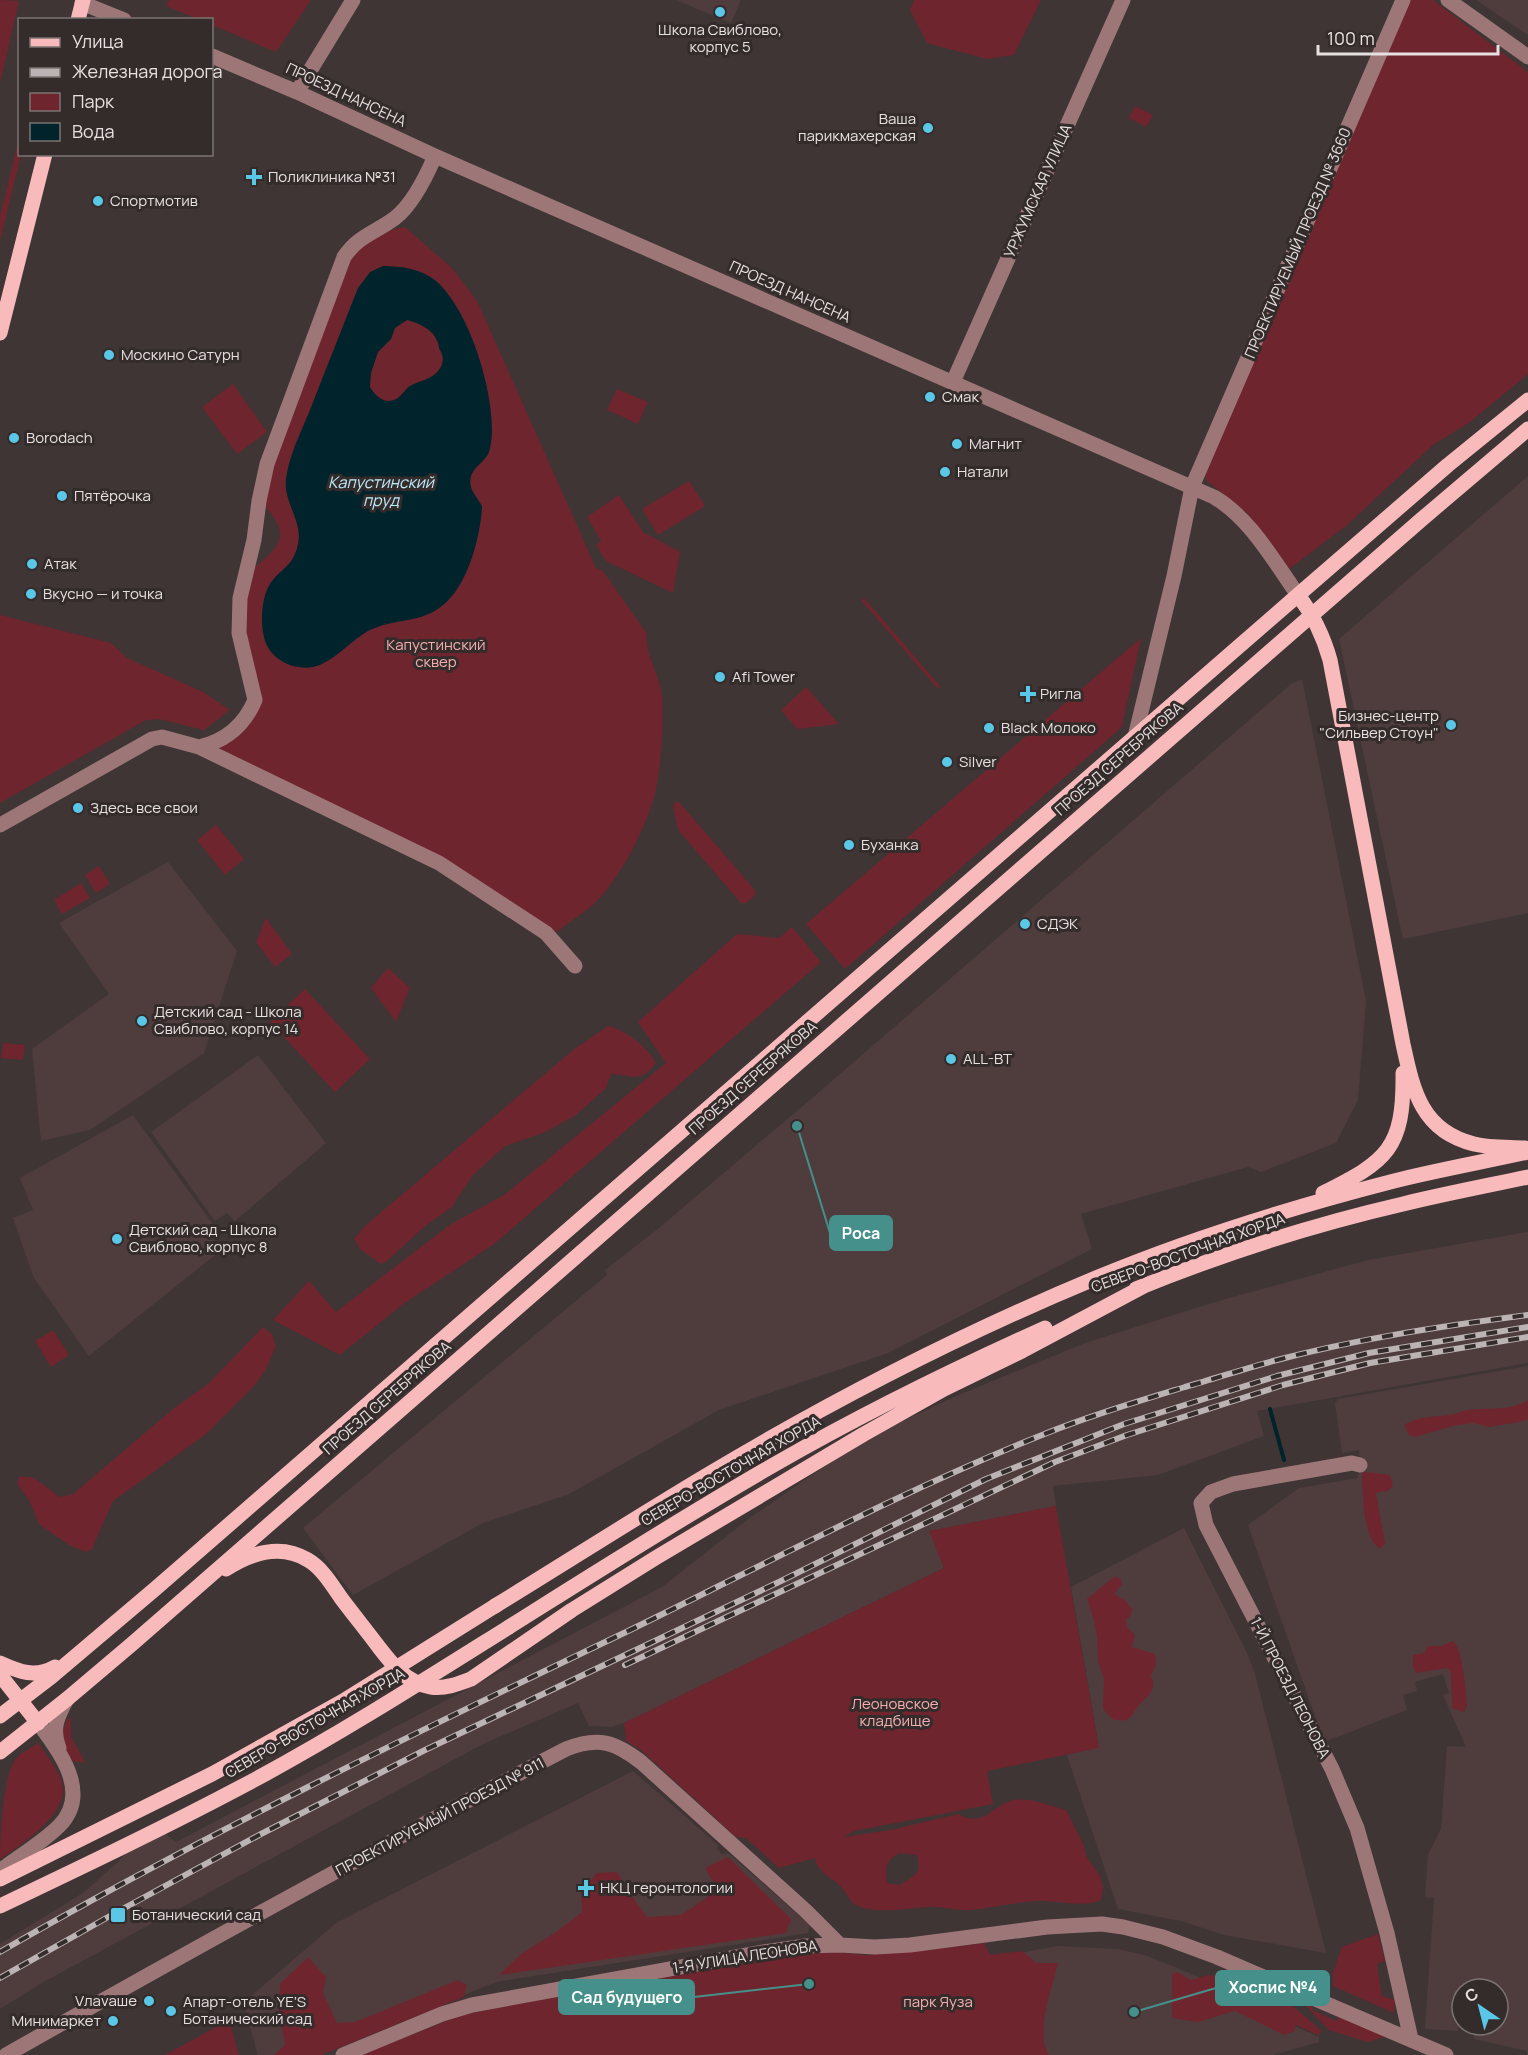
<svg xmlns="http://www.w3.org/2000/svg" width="1528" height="2055" viewBox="0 0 1528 2055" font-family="Manrope,sans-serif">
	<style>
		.built { fill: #4f3d3e }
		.green { fill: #6f252e; fill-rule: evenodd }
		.water { fill: #00232c; fill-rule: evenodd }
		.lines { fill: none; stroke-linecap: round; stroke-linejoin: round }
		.stream { stroke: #00232c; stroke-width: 4 }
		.minor { stroke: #9d7778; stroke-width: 15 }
		.major { stroke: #f9babb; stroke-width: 15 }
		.rail-casing { stroke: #bcb4b4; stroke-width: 6 }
		.rail { stroke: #342b2b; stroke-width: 4; stroke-dasharray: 11; stroke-linecap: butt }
		.major-bridge { stroke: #f9babb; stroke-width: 15 }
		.poi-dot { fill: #5bc7e7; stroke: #342b2b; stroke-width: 2 }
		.labels { text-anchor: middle; stroke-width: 6; stroke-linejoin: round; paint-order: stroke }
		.poi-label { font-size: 15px; fill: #e7e0e0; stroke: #342b2b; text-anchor: start }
		.street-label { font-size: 15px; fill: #e7e0e0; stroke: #342b2b }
		.park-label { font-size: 15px; fill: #f4aeb0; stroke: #342b2b }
		.water-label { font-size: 16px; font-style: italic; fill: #baebfb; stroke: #342b2b }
		.leader { fill: none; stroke: #45908a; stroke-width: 2 }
		.callout-dot { fill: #45908a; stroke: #342b2b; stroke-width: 2 }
		.callout { fill: #45908a; stroke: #45908a; stroke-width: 2 }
		.callout-label { font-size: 16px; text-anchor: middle; font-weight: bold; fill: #fff }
	</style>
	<rect width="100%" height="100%" fill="#3f3535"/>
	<path class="built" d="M676 0H741L731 23Z
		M1476 0H1528V35Z
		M1528 476V913L1403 939 1339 639Z
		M1302 679 1366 1001 1358 1100 1336 1143 1261 1172 1248 1167 1081 1214 1092 1249 888 1353 719 1410 569 1494 483 1523 353 1595 303 1528 607 1275 605 1270 659 1228 818 1093 1291 684Z
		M168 862 237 951 204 1053 90 1130 41 1141 32 1049 109 994 59 923Z
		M258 1055 326 1143 235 1221 227 1213 215 1221 151 1132Z
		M133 1115 212 1223 215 1255 89 1356 34 1278 13 1218 33 1210 20 1178Z
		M1528 1232V1363L1257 1411 1264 1436 1158 1475 1053 1486 1056 1506 930 1531 944 1568 624 1723 611 1727 589 1726 578 1703 483 1744 40 1984 0 2009V1944L83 1893 120 1860 152 1823 176 1842 662 1587 751 1517 866 1438 954 1397 1085 1343 1215 1302 1368 1260Z
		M1528 1366V2055H1527V2051L1474 2039 1475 2025H1498V1989H1462V2021H1459L1458 2031 1425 2029 1434 1898 1425 1897 1428 1855 1441 1829 1447 1746 1466 1747 1443 1695 1449 1693 1443 1674 1415 1682 1417 1691 1403 1695 1407 1710 1324 1742 1248 1525 1299 1488 1358 1478 1360 1465 1359 1450 1342 1453 1335 1403 1338 1399Z
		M1184 1528 1247 1653 1255 1674 1326 1953 1224 1935 1181 1921 1118 1909 1067 1755 1099 1747 1071 1587Z
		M633 1771 718 1845 717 1849 722 1854 728 1853 810 1925 808 1933 496 1982 319 2054 258 2055 243 2003 336 1923Z
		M1058 1946 1118 1949 1148 1956 1201 1978 1208 1988 1319 2037V2042L1273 2055H1024L981 1960Z"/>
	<path class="green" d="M0 0 19 1 0 83Z
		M169 0H311L276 52 212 25V20L198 19 166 6Z
		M914 0H1041L1014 55 987 59 927 43 910 10Z
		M1409 0H1433L1528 72V374L1470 422 1433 445 1346 526 1289 569 1249 515 1206 480 1204 472Z
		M1135 106 1153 115 1146 127 1129 118Z
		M19 138 20 154 21 155 0 241V216Z
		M405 227 453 269 477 301 596 568 603 571 647 634C645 656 660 675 662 696 665 719 660 780 653 801 642 835 623 871 600 898 588 911 570 921 557 932L442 859 214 750 253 711 242 626 249 572C278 549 295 536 262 504L266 480 347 259C363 238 380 232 405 227Z
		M233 384 267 432 237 454 202 407Z
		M617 389 648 402 638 424 607 410Z
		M689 481 705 506 658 535 642 509Z
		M619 495 643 532 680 552 673 593 606 561 596 545 601 541 587 517Z
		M864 598 940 686 938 689 861 600Z
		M0 615 111 643 127 658 203 692 230 710 204 730 159 719 146 720 0 803Z
		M1141 638 1122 727 845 969 806 924Z
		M806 687 839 724 797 729 781 710Z
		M675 802H679L755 890V895L746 903H741L678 830 673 806Z
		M216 825 244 859 225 875 197 840Z
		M99 866 110 884 96 893 85 875Z
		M81 883 90 898 62 914 54 900Z
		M266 918 292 954 275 967 256 942Z
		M792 927 821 962 494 1244 403 1304 340 1355 273 1320 309 1281 336 1312 451 1224 504 1195 666 1063 638 1022 737 934 779 938Z
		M388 968 410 988 396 1022 371 988Z
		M305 989 370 1059 335 1092 270 1022Z
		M608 1026C626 1030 647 1047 656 1063 641 1084 632 1075 611 1074L606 1088 576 1115 543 1133 505 1146 472 1176 452 1207 425 1226 387 1261 381 1264 360 1249 354 1239 366 1225 573 1050Z
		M3 1043 25 1045 23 1060 1 1058Z
		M263 1327 272 1334 276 1346 266 1369 255 1385 206 1434 113 1501 92 1549 86 1552 69 1545 39 1524 29 1500 18 1485V1478C33 1471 47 1489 60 1497L73 1494 173 1409 208 1384Z
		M53 1330 69 1355 51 1367 35 1341Z
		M1528 1400V1419L1519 1422 1489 1427 1473 1423 1453 1426 1415 1437 1409 1435 1404 1425C1419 1416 1432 1417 1449 1415 1456 1414 1461 1411 1468 1410 1488 1407 1509 1412 1528 1400Z
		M1365 1472 1390 1475 1393 1486 1389 1490 1376 1493 1385 1543 1380 1549C1362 1537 1363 1494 1362 1473Z
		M1056 1506 1099 1748 987 1771 993 1804 854 1831 844 1837 891 1830 958 1814C985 1829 991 1805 1014 1800 1030 1797 1051 1806 1066 1810L1083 1843 1086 1856 1100 1876 1103 1888 1101 1900C1082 1908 1063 1901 1043 1901 1018 1901 994 1908 970 1910 956 1911 942 1906 928 1907 906 1908 882 1914 860 1907 850 1904 848 1895 842 1888 834 1877 817 1874 815 1858L779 1868 746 1838 736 1837 640 1749 626 1741 624 1723 944 1568 929 1531ZM900 1853 917 1855 919 1868 916 1874 900 1885 887 1883C886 1868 884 1861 900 1853Z
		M1114 1577 1120 1578 1122 1584 1114 1594 1125 1600 1132 1610 1130 1616 1126 1620 1127 1627 1135 1635 1132 1647 1155 1654C1158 1663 1155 1668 1151 1676 1159 1692 1144 1698 1136 1709 1133 1713 1132 1718 1126 1720 1122 1721 1116 1720 1112 1719L1103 1709 1104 1679 1098 1661 1097 1636 1093 1617 1087 1599Z
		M1453 1641C1463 1649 1466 1692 1467 1706L1464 1712 1452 1708C1453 1696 1450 1685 1451 1672L1447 1668 1416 1673 1413 1668V1655L1424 1653 1428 1646H1441Z
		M68 1718 71 1720V1737L85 1762H75C61 1750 59 1734 68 1718Z
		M38 1743C47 1756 61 1772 63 1788 66 1815 20 1846 0 1859 0 1838 3 1776 15 1760 20 1753 31 1748 38 1743Z
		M728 1857 791 1919 786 1933 499 1975 520 1955 559 1930 582 1912 581 1891 597 1873 617 1872 631 1895 647 1917 681 1915 718 1890 705 1868Z
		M1378 1934 1385 1961 1377 1964 1382 1996 1395 2000 1394 2013 1333 1986V1973L1342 1947Z
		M984 1943 990 1955 1022 1951 1037 1963H1058C1052 1989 1035 2031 1049 2055H361L459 2016 510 2005 804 1953 836 1952 865 1955 921 1951Z
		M308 1957 326 1977 323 1993 337 2023 355 2022 458 1980 467 1985 464 1997 321 2055H274L285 2045 279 2015 280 1984Z
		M1177 1972 1191 1980 1208 1975 1225 1976 1237 1991 1275 2001 1296 2020 1295 2031 1284 2035 1235 2011 1198 2022 1172 2018V1974Z
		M1282 1997 1322 2031 1318 2035 1296 2025V2020L1278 2003Z
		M1299 1999 1311 2004 1313 2010 1336 2021 1340 2015 1376 2030 1384 2037 1368 2042 1329 2030Z
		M229 2020 239 2055H165Z"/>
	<path class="water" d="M383 266C401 266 422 269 436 281 469 310 492 386 492 429 492 437 491 450 487 456 480 466 467 471 471 487 473 494 479 500 482 506 481 533 470 575 452 596 427 626 400 616 370 630 352 639 333 663 313 667 297 670 278 663 269 649 259 635 260 599 270 584 280 568 293 568 298 544 303 521 283 502 286 479 289 455 301 432 310 410 326 369 342 328 358 288L370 272ZM407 320C418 323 433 329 437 341 439 343 438 347 440 350 444 357 444 364 438 371 431 380 420 380 410 386 405 389 402 396 396 399 385 405 375 396 370 387L371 373 378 352 391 339 395 328Z"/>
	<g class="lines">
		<path class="stream" d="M1270 1409 1284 1460"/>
		<path class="minor" d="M1448 0 1528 57
			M82 3 124 20
			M212 56 297 92 435 156 1214 497C1251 519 1273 560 1298 595
			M297 92 353 0
			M953 382 1123 0
			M1135 737 1174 576 1192 487 1403 0
			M199 747C226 741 244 726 255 700L239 633 240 598 254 540 259 501 267 464 344 257C359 235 375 233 395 218 413 204 426 177 435 156
			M0 825 152 739 162 737 199 747 439 863 546 933 575 966
			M1360 1465 1352 1463 1233 1484 1211 1492 1201 1503 1206 1525 1332 1769 1357 1828 1387 1933 1411 2039
			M59 1748C51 1729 58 1715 67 1699
			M0 1871C19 1856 42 1843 59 1826 92 1793 59 1750 38 1723
			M6 2055C191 1950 378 1847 566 1749 598 1736 615 1742 641 1762L806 1911 840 1945
			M343 2055 442 2014 472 2005 764 1952 805 1946 840 1945 875 1947 910 1945 1047 1927 1102 1924 1123 1927 1163 1937 1217 1957 1446 2055"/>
		<path class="major" d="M78 20 83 0
			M0 333 45 154
			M1298 595C1314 616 1323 635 1330 660L1403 1044C1413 1090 1421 1131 1474 1144 1490 1148 1509 1147 1525 1148
			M1323 1193C1387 1161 1404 1149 1403 1073
			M1136 1289C1222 1254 1312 1225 1403 1204 1444 1194 1486 1186 1528 1177
			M226 1569C251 1553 280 1543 308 1560 322 1568 332 1585 341 1598 353 1614 366 1630 378 1646 392 1664 406 1683 431 1687 445 1689 458 1684 471 1679L572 1610 657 1557 864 1434 944 1389 1022 1351 1146 1285
			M495 1606C565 1563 634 1519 704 1477 829 1402 961 1334 1096 1278 1192 1238 1293 1207 1394 1181 1438 1170 1483 1162 1528 1152
			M509 1627C598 1571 686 1515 777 1463 864 1413 954 1369 1045 1328
			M0 1663C20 1672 35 1678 55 1667
			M0 1675 38 1723
			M0 1716 51 1677 155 1589 1298 595 1448 465 1528 400
			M0 1752 67 1699 132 1644 1422 519 1528 429"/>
		<defs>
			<path id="rail" d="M625 1665 1055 1462 1127 1435 1283 1385 1370 1363 1528 1337
				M0 1952C203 1835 415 1733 626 1632 764 1565 899 1492 1042 1435 1089 1416 1136 1402 1185 1387 1214 1379 1243 1369 1273 1361 1356 1339 1442 1326 1528 1315
				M0 1978 117 1912 261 1834 425 1750 781 1581 986 1479 1124 1424 1277 1376 1369 1353 1528 1327"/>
		</defs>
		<use href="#rail" class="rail-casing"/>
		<use href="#rail" class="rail"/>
		<path class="major-bridge" d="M0 1879 212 1774 343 1701 495 1606
			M0 1906C86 1865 172 1824 256 1779 343 1732 426 1679 509 1627"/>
	</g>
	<g class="poi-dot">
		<circle cx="720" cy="12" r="6"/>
		<circle cx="928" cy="128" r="6"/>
		<path d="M251 168h6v6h6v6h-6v6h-6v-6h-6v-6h6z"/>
		<circle cx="98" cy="201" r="6"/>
		<circle cx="109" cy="355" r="6"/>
		<circle cx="930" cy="397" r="6"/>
		<circle cx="14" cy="438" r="6"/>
		<circle cx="957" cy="444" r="6"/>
		<circle cx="945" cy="472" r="6"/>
		<circle cx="62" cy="496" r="6"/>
		<circle cx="32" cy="564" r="6"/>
		<circle cx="31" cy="594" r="6"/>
		<circle cx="720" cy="677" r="6"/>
		<path d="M1025 685h6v6h6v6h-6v6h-6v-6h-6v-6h6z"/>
		<circle cx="1451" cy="725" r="6"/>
		<circle cx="989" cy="728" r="6"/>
		<circle cx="947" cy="762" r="6"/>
		<circle cx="78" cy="808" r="6"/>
		<circle cx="849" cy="845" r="6"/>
		<circle cx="1025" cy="924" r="6"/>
		<circle cx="142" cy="1021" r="6"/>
		<circle cx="951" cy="1059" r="6"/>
		<circle cx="117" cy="1239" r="6"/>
		<path d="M583 1879h6v6h6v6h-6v6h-6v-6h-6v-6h6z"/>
		<rect x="110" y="1907" width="16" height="16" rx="3"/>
		<circle cx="149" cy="2001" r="6"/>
		<circle cx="171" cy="2011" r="6"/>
		<circle cx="113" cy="2021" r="6"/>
	</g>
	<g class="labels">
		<g class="poi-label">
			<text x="720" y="35" text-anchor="middle">Школа Свиблово,<tspan x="720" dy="17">корпус 5</tspan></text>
			<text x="916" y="124" text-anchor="end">Ваша<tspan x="916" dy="17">парикмахерская</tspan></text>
			<text x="268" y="182">Поликлиника №31</text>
			<text x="110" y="206">Спортмотив</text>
			<text x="121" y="360">Москино Сатурн</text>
			<text x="942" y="402">Смак</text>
			<text x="26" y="443">Borodach</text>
			<text x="969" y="449">Магнит</text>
			<text x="957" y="477">Натали</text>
			<text x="74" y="501">Пятёрочка</text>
			<text x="44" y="569">Атак</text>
			<text x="43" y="599">Вкусно — и точка</text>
			<text x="732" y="682">Afi Tower</text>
			<text x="1040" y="699">Ригла</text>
			<text x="1439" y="721" text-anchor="end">Бизнес-центр<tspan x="1439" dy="17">"Сильвер Стоун"</tspan></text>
			<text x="1001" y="733">Black Молоко</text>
			<text x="959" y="767">Silver</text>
			<text x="90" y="813">Здесь все свои</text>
			<text x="861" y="850">Буханка</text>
			<text x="1037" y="929">СДЭК</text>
			<text x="154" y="1017">Детский сад - Школа<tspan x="154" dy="17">Свиблово, корпус 14</tspan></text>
			<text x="963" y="1064">ALL-BT</text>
			<text x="129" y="1235">Детский сад - Школа<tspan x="129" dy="17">Свиблово, корпус 8</tspan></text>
			<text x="600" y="1893">НКЦ геронтологии</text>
			<text x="132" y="1920">Ботанический сад</text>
			<text x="137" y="2006" text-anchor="end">Vлаvаше</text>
			<text x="183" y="2007">Апарт-отель YE’S<tspan x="183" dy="17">Ботанический сад</tspan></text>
			<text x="101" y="2026" text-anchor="end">Минимаркет</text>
		</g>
		<g class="street-label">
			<text transform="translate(346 95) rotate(25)" y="5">ПРОЕЗД НАНСЕНА</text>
			<text transform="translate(1038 191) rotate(-66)" y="5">УРЖУМСКАЯ УЛИЦА</text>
			<text transform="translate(1298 243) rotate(-67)" y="5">ПРОЕКТИРУЕМЫЙ ПРОЕЗД № 3660</text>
			<text transform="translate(790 292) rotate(24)" y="5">ПРОЕЗД НАНСЕНА</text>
			<text transform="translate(1119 759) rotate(-41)" y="5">ПРОЕЗД СЕРЕБРЯКОВА</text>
			<text transform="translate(753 1078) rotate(-41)" y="5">ПРОЕЗД СЕРЕБРЯКОВА</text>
			<text transform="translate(1188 1253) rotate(-20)" y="5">СЕВЕРО-ВОСТОЧНАЯ ХОРДА</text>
			<text transform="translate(387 1398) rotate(-41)" y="5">ПРОЕЗД СЕРЕБРЯКОВА</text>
			<text transform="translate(731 1471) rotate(-30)" y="5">СЕВЕРО-ВОСТОЧНАЯ ХОРДА</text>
			<text transform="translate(1290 1688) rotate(63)" y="5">1-Й ПРОЕЗД ЛЕОНОВА</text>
			<text transform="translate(315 1723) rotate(-30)" y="5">СЕВЕРО-ВОСТОЧНАЯ ХОРДА</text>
			<text transform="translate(440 1817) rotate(-28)" y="5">ПРОЕКТИРУЕМЫЙ ПРОЕЗД № 911</text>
			<text transform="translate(745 1957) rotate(-9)" y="5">1-Я УЛИЦА ЛЕОНОВА</text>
		</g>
		<g class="park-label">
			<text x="436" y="650">Капустинский<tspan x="436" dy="17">сквер</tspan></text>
			<text x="895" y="1709">Леоновское<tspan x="895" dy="17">кладбище</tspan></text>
			<text x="938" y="2007">парк Яуза</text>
		</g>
		<g class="water-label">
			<text x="381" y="488">Капустинский<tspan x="381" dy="18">пруд</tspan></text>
		</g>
	</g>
	<path class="leader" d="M797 1126L830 1233M1134 2012L1216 1988M809 1984L694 1997"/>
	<g class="callout-dot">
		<circle cx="797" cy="1126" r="6"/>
		<circle cx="1134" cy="2012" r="6"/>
		<circle cx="809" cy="1984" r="6"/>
	</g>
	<g class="callout">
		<rect x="830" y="1216" width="62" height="34" rx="6"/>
		<rect x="1216" y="1971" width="113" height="34" rx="6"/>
		<rect x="559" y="1980" width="135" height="34" rx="6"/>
	</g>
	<g class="callout-label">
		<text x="861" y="1239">Роса</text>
		<text x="1273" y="1993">Хоспис №4</text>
		<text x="627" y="2003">Сад будущего</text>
	</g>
	<rect x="18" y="18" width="195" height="138" fill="#342b2b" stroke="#7c7373" stroke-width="1.5"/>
	<rect x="30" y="38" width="30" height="9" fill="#f9babb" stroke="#7c7373" stroke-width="1.5"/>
	<text x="72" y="48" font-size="18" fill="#e7e0e0">Улица</text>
	<rect x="30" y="68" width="30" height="9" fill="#bcb4b4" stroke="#7c7373" stroke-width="1.5"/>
	<text x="72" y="78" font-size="18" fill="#e7e0e0">Железная дорога</text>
	<rect x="30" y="93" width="30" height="18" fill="#6f252e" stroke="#7c7373" stroke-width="1.5"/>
	<text x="72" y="108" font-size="18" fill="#e7e0e0">Парк</text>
	<rect x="30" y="123" width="30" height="18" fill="#00232c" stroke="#7c7373" stroke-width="1.5"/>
	<text x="72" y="138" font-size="18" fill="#e7e0e0">Вода</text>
	<g transform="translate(1480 2007) rotate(325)"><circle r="28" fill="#342b2b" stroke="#7c7373" stroke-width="1.5"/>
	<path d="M0-4.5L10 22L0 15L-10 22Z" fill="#5bc7e7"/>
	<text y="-9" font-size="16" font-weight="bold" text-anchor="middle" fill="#e7e0e0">С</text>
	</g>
	<path d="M1318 45v9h180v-9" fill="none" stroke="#e7e0e0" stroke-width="3"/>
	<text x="1327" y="45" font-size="18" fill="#e7e0e0" stroke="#342b2b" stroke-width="4.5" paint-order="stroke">100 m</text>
</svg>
